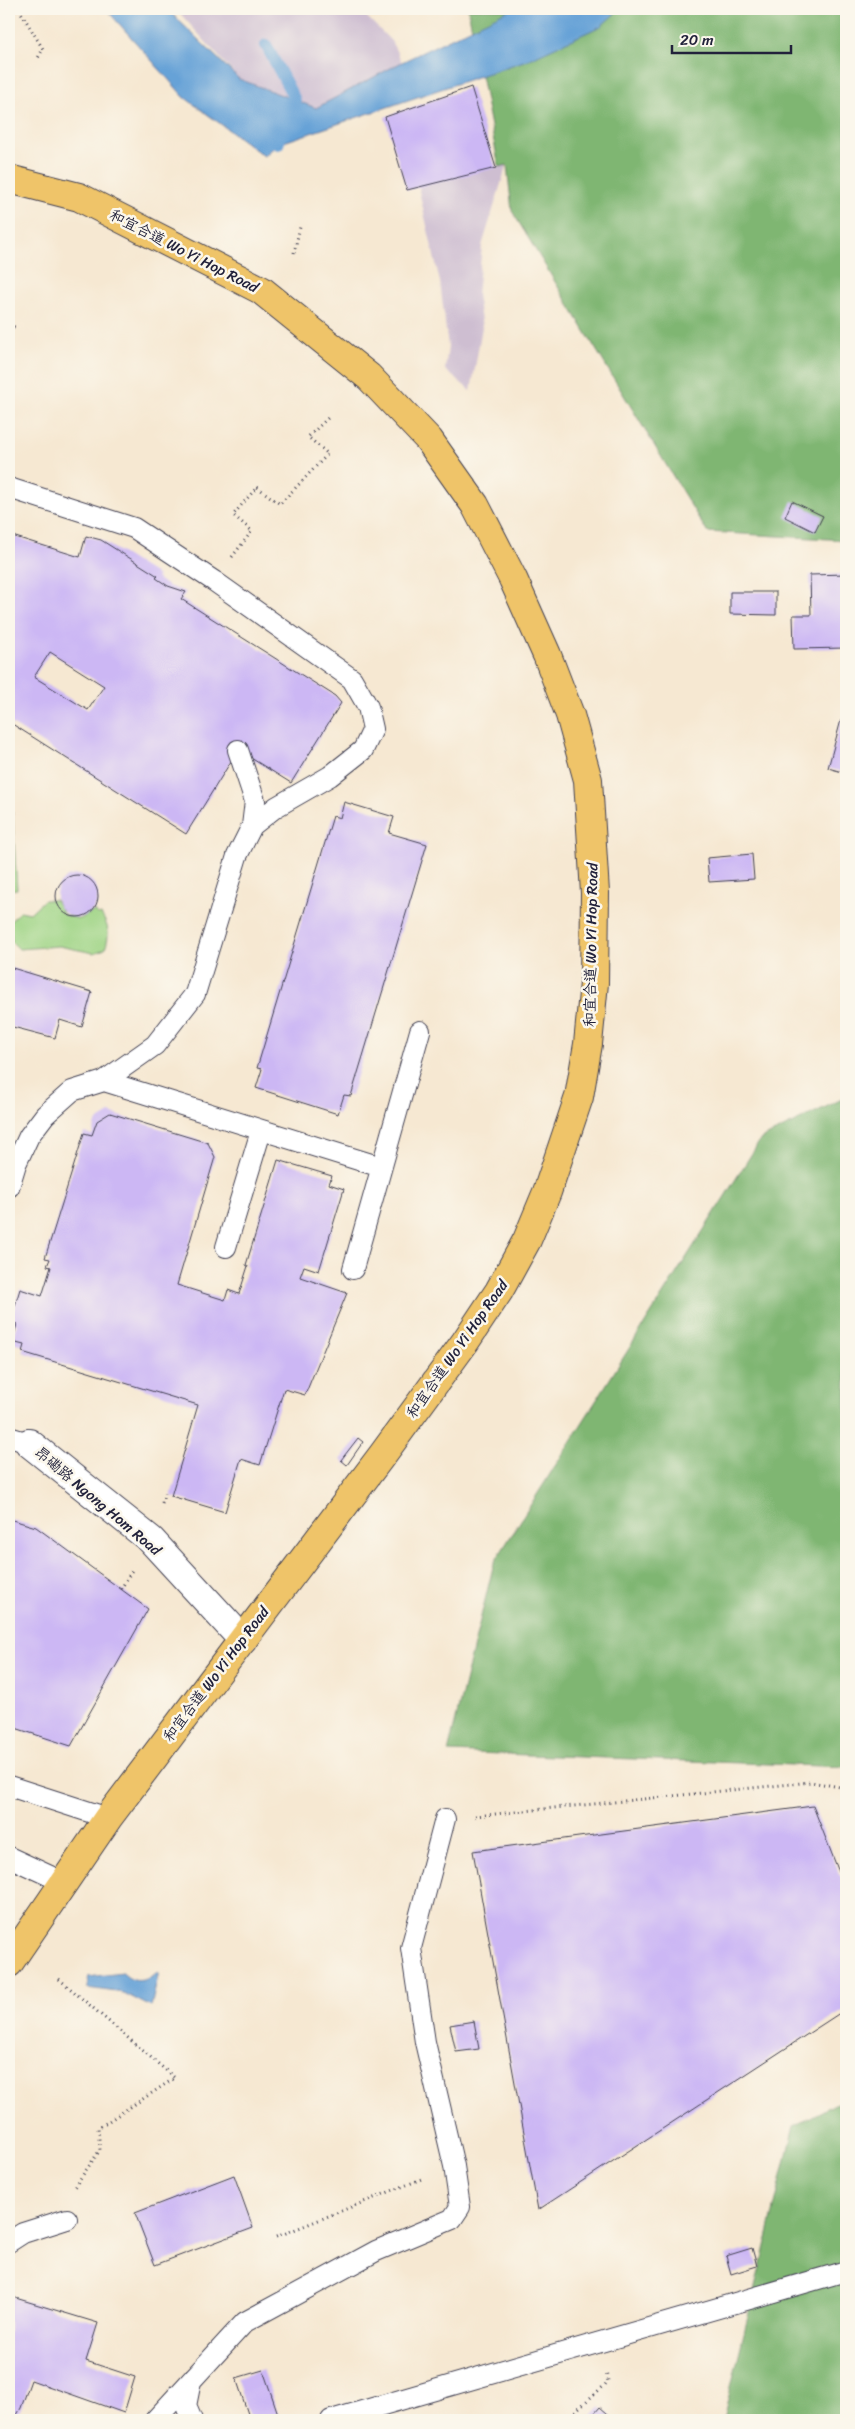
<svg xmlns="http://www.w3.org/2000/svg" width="855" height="2429" viewBox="0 0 855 2429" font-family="Sriracha,'LXGW WenKai TC',sans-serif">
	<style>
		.industrial { fill: #cebed1 }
		.green { fill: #9fd485; stroke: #607b60 }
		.forest { fill: #7fb672; stroke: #506c56 }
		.water { fill: #66a2d7; stroke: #446289 }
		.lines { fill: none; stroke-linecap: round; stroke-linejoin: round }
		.stream { stroke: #66a2d7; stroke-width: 12 }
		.building { fill: #ccb7f4; fill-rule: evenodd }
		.service-casing { stroke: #424052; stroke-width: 22 }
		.pedestrian-casing { stroke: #424052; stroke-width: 30 }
		.primary-casing { stroke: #424052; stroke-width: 30 }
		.path { stroke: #424052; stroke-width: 3; stroke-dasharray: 1 4; stroke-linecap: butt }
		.service { stroke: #fff; stroke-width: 20 }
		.pedestrian { stroke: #fff; stroke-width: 28 }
		.primary { stroke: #efc469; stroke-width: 28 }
		.labels { text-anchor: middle; stroke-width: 5; stroke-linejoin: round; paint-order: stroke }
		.street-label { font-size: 15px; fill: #22223b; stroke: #fbf7ec }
	</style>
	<rect width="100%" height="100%" fill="#fbf7ec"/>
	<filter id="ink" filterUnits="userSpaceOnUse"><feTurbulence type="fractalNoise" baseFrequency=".02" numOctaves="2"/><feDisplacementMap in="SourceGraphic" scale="10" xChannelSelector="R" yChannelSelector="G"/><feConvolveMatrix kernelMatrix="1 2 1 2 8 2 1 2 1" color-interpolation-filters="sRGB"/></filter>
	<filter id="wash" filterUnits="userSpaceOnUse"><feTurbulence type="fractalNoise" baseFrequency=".0096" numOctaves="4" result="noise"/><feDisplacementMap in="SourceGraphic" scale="20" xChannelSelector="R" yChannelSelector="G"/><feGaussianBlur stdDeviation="1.12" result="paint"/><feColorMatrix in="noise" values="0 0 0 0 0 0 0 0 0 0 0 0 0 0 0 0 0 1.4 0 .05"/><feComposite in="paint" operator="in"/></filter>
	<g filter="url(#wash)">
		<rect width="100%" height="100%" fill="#f6e8d2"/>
		<path class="industrial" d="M176 9H359L391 41 402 62 316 108 239 79Z
			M507 164 482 246 477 295 482 327 471 391 445 370 448 347 440 282 419 191 420 186Z"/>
		<path class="green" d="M12 807 17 889 9 890V808Z
			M44 900H55L64 915 80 919 94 911 98 915 101 914C109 927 110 934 105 949L94 953 59 946 19 949 12 942 9 923 20 911 30 913Z"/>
		<path class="forest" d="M468 9H846V540L707 532 512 211 507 165 499 167Z
			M846 1097V1767L448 1752 494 1563 761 1139Z
			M846 2098V2420H723L794 2126Z"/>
		<path class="water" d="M106 9H167L239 79 316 108 402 62 511 9H620L601 26 527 60 278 144 264 156 184 97Z
			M159 1972 151 2007 124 1993 87 1988 88 1977 123 1973C134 1985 147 1981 159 1972Z"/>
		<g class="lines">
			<path class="stream" d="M266 45 295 100 278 144"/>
		</g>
		<g id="blocks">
			<path class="building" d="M471 87 496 168 407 190 385 117Z
				M792 501 823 516 815 532 785 517Z
				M9 535 80 557 86 536 101 540 158 576 156 578 168 586 186 592 181 599 335 696 341 703 291 783 238 750 186 834 9 722ZM50 652 104 686 88 710 34 677Z
				M846 574V648L794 649 793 615H811L810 575Z
				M730 592H776V615L730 614Z
				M841 720 846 721V773L828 768Z
				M344 802 394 817 389 833 427 844 351 1096 344 1095 338 1114 256 1088 262 1069 257 1068 333 816 340 818Z
				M752 854 754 879 709 882 707 858Z
				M56 896a21 21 0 1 1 42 0a21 21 0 1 1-42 0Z
				M9 967 92 992 82 1027 60 1020 55 1038 9 1026Z
				M110 1113 208 1143 215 1157 177 1285 225 1300 228 1290 239 1294 248 1266 246 1265 278 1160 332 1176 329 1184 344 1189 319 1271 304 1266 300 1277 347 1293 305 1395 284 1389 260 1465 241 1459 225 1512 171 1496 198 1405 22 1352 24 1345 12 1342 17 1324 10 1322 20 1289 42 1296 51 1267 47 1266 50 1259 45 1258 84 1133 92 1135 97 1121Z
				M358 1438 363 1442 347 1465 341 1460Z
				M9 1519 36 1527 148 1609 71 1746 9 1726Z
				M813 1806 846 1890V2009L538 2210 473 1851Z
				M474 2021 479 2049 456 2052 450 2025Z
				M234 2175 253 2228 155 2265 135 2213Z
				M752 2248 757 2266 731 2274 726 2256Z
				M9 2296 98 2323 86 2361 135 2377 124 2413 31 2380 21 2408 14 2420H9Z
				M263 2370 278 2414 261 2420H250L236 2378Z
				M600 2407 615 2420H589Z"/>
		</g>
	</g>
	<g filter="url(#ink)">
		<use href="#blocks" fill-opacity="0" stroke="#424052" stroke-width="1"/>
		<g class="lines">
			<defs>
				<path id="service" d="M9 488 134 528 214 581 352 679 368 707 373 729 363 750 330 776 276 807 252 826 237 856 195 994 155 1045 104 1081 72 1091 45 1115 29 1136 16 1164 9 1187
					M238 750 255 801 252 826
					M104 1081 381 1167
					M226 1247 261 1131
					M353 1269 420 1031
					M9 1437 29 1443
					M9 1786 108 1818
					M9 1857 63 1882
					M9 2242 23 2233 67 2219
					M191 2381 186 2406 192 2420
					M155 2420 245 2322 376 2251 452 2219 460 2207 454 2166 425 2042 411 1948 445 1819
					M331 2420 846 2271"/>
				<path id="pedestrian" d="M29 1443 151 1540 243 1640"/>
				<path id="primary" d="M9 179 79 197 261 290 369 377 429 440 475 505 513 579 547 655 570 715 588 780 595 893 594 983 588 1044 579 1097 547 1192 527 1240 499 1291 465 1342 383 1454 108 1818 9 1963"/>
			</defs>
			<use href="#service" class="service-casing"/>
			<use href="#pedestrian" class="pedestrian-casing"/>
			<use href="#primary" class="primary-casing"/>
			<path class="path" d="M19 9 43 49 38 58
				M294 253 300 227
				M9 325 17 328
				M232 557 252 531 233 515 257 487 280 504 328 454 308 437 330 416
				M162 1503 165 1493
				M121 1589 132 1570
				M475 1816 811 1782 846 1788
				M59 1979 175 2078 98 2128 100 2150 73 2189
				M276 2237 424 2178
				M571 2420 574 2412 605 2385 608 2381 606 2372"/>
			<use href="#service" class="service"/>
			<use href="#pedestrian" class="pedestrian"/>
			<use href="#primary" class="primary"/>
		</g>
	</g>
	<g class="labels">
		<g class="street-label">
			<text transform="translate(184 251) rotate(27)" y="5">和宜合道 Wo Yi Hop Road</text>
			<text transform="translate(591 945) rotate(-89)" y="5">和宜合道 Wo Yi Hop Road</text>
			<text transform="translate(457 1349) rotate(-55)" y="5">和宜合道 Wo Yi Hop Road</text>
			<text transform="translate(98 1501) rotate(40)" y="5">昂磡路 Ngong Hom Road</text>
			<text transform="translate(216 1674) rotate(-53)" y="5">和宜合道 Wo Yi Hop Road</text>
		</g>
	</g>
	<rect width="855" height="2429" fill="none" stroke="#fbf7ec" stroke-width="30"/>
	<path d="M672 45v8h119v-8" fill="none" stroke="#22223b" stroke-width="2.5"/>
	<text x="680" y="45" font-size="15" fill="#22223b" stroke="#fbf7ec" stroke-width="4" paint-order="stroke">20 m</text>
</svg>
